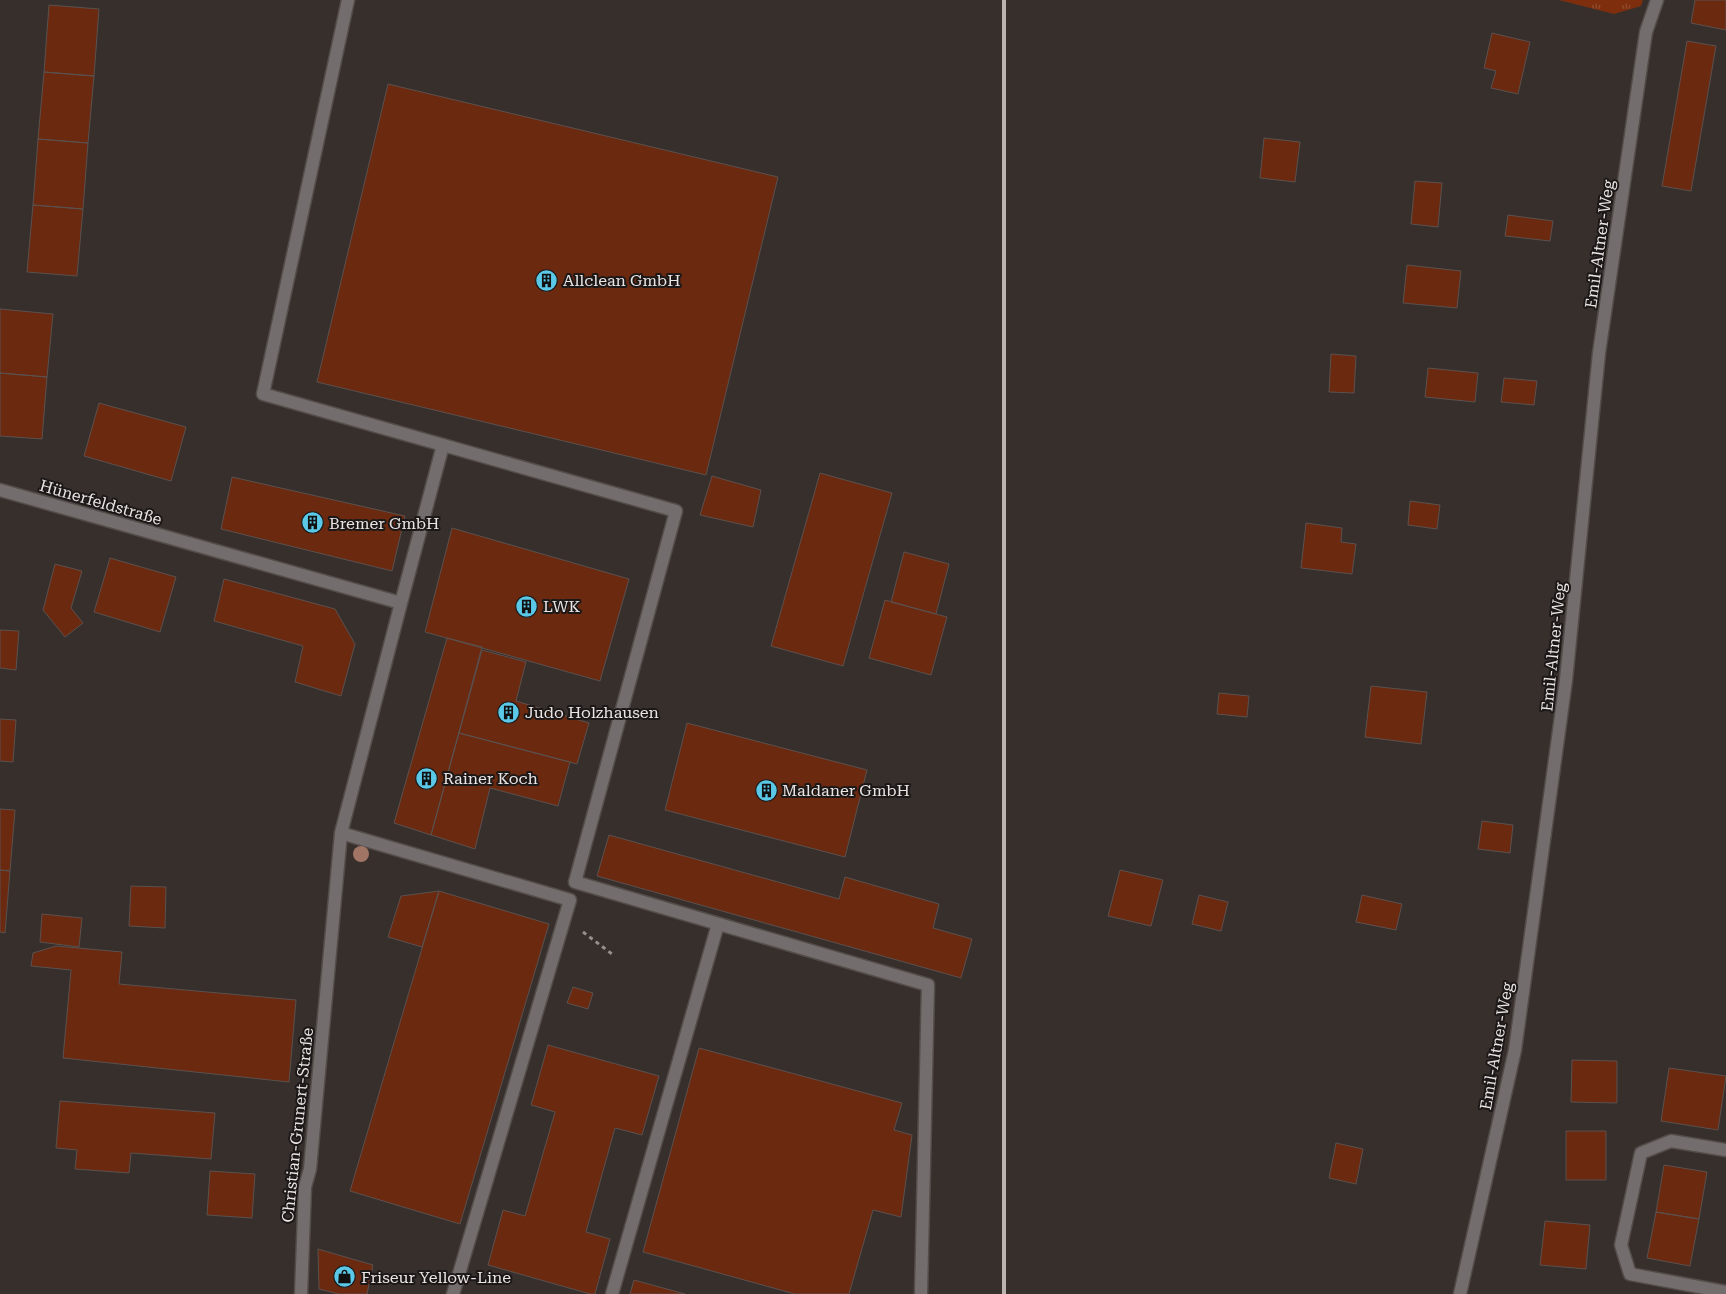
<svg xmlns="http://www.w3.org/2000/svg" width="1726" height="1294" viewBox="0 0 1726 1294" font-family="'Roboto Serif',serif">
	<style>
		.grass { fill: url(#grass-tufts) }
		.building { fill: #6b2910; stroke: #5b514e }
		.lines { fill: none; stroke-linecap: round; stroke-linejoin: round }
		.minor-casing { stroke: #544c49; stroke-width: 15 }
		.path { stroke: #97908e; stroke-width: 3; stroke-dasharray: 4 4; stroke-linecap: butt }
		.minor { stroke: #736e6d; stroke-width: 12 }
		.rail { stroke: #bab4b1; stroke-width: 4 }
		.tree { fill: #a17565 }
		.labels { text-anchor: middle; stroke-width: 4; stroke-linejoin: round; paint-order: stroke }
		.street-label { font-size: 16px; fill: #eae4e2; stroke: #1c1817 }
		.poi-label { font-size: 16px; fill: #eae4e2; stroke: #1c1817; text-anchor: start }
	</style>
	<defs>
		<pattern id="grass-tufts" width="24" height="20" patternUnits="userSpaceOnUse" patternTransform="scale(1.25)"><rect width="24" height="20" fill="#7e2e0d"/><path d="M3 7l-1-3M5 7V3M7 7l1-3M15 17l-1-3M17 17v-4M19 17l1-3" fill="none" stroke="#904c30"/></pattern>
	</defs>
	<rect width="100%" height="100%" fill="#372f2c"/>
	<path class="grass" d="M1559 0H1643L1641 6 1614 14Z"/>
	<path class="building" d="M1695 0H1726V30L1691 23Z
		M49 5 99 9 94 76 44 72Z
		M1492 33 1530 42 1518 94 1491 88 1496 71 1484 68Z
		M1687 41 1716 46 1691 191 1662 186Z
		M44 72 94 76 88 143 38 139Z
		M388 84 778 177 706 475 317 382Z
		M1264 138 1300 142 1295 182 1260 178Z
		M38 139 88 143 83 209 33 205Z
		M1415 181 1442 183 1438 227 1411 224Z
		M33 205 83 209 77 276 27 272Z
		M1508 215 1553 221 1550 241 1505 236Z
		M1407 265 1461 271 1457 308 1403 303Z
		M0 309 53 314 47 377 0 373Z
		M1331 354 1356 356 1354 393 1329 392Z
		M1428 368 1478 373 1475 402 1425 397Z
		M0 373 47 377 42 439 0 436Z
		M1504 378 1537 381 1534 405 1501 402Z
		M99 403 186 427 171 481 84 456Z
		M820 473 892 493 843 666 771 646Z
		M712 476 761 490 753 527 700 515Z
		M232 477 405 516 392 571 221 529Z
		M1410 501 1440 505 1437 529 1408 525Z
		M1306 523 1342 528 1341 542 1356 544 1352 574 1301 568Z
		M452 528 629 579 600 681 425 632Z
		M904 552 949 564 936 614 891 602Z
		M110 558 176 577 160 632 94 612Z
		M55 564 82 571 71 608 83 623 65 637 43 610Z
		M224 579 335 609 355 644 341 696 295 682 303 646 214 621Z
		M885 600 947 617 931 675 869 658Z
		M0 630 19 631 16 670 0 668Z
		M447 638 482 647 431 835 394 823Z
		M482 650 526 662 516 701 589 723 577 764 459 733Z
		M1371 686 1427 692 1421 744 1365 737Z
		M1219 693 1249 696 1247 717 1217 714Z
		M0 719 16 720 13 762 0 761Z
		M687 723 867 770 845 857 665 810Z
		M459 733 570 762 558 806 490 788 475 849 431 835Z
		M0 809 15 810 10 871 0 870Z
		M1482 821 1513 825 1510 853 1478 849Z
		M609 835 839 899 845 877 939 904 933 928 972 939 961 978 597 876Z
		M0 870 10 871 5 933 0 932Z
		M1120 870 1163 880 1151 926 1108 916Z
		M131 886 166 887 165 928 129 926Z
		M439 891 549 924 460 1224 350 1191Z
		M439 891 422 947 388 937 401 896Z
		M1199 895 1228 902 1221 931 1192 924Z
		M1362 895 1402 904 1396 930 1356 922Z
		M42 914 82 918 79 947 40 942Z
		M56 946 122 952 119 984 296 1000 289 1082 63 1058 71 970 31 966 33 953Z
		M573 987 593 993 588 1009 567 1003Z
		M548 1045 659 1076 642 1135 615 1128 586 1232 610 1239 595 1294H590L488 1265 503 1210 525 1216 555 1112 531 1105Z
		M699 1048 902 1103 894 1130 912 1135 901 1217 873 1210 849 1294H795L643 1252Z
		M1572 1060 1617 1061V1103L1571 1102Z
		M1669 1068 1726 1076 1718 1130 1661 1121Z
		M60 1101 215 1113 211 1159 131 1153 129 1173 75 1169 77 1150 56 1148Z
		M1566 1131H1606V1180H1566Z
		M1336 1143 1363 1149 1356 1184 1329 1178Z
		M1664 1165 1707 1172 1699 1219 1656 1212Z
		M210 1171 255 1174 252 1218 207 1215Z
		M1656 1212 1699 1219 1690 1266 1647 1258Z
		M1545 1221 1590 1225 1586 1269 1540 1265Z
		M318 1249 373 1265 367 1294H339L319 1289Z
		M634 1280 685 1294H630Z"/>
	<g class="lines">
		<defs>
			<path id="minor" d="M348 0 263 394 676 511 575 882 928 985 921 1294
				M0 490 401 603 341 833 570 900 453 1294
				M401 603 443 445
				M1726 1150 1671 1141 1641 1153 1621 1245 1630 1274 1726 1292
				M301 1294 305 1187 310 1169 341 833
				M612 1294 718 924
				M1460 1294 1515 1050 1566 680 1599 353 1646 32 1657 0"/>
		</defs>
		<use href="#minor" class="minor-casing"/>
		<path class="path" d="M583 932 612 954"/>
		<use href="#minor" class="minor"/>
		<path class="rail" d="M1004 1294V0"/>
	</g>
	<circle class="tree" cx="361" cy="854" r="8"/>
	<defs>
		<symbol id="building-disc" viewBox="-11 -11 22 22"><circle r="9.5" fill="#5bc8e7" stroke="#1c1817"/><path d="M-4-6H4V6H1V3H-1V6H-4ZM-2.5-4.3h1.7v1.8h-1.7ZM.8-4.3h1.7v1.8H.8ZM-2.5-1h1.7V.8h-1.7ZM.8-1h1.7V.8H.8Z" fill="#111"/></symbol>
		<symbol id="shop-disc" viewBox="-11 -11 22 22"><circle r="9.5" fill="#5bc8e7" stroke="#1c1817"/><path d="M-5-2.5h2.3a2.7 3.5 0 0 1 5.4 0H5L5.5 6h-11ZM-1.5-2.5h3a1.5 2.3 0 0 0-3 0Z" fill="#111"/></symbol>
	</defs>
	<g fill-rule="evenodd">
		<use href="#building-disc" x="534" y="268" width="25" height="25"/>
		<use href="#building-disc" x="300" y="510" width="25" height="25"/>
		<use href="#building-disc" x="514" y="594" width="25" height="25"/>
		<use href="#building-disc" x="496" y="700" width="25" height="25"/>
		<use href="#building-disc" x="414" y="766" width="25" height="25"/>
		<use href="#building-disc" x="754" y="778" width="25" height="25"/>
		<use href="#shop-disc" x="332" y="1264" width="25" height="25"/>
	</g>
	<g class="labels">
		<g class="street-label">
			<text transform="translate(1599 244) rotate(-82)" y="6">Emil-Altner-Weg</text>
			<text transform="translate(101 502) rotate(16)" y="6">Hünerfeldstraße</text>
			<text transform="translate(1553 647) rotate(-84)" y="6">Emil-Altner-Weg</text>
			<text transform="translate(1496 1046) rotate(-80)" y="6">Emil-Altner-Weg</text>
			<text transform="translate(297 1125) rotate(-84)" y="6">Christian-Grunert-Straße</text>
		</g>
		<g class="poi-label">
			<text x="563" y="286">Allclean GmbH</text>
			<text x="329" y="529">Bremer GmbH</text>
			<text x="543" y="612">LWK</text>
			<text x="525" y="718">Judo Holzhausen</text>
			<text x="443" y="784">Rainer Koch</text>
			<text x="782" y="796">Maldaner GmbH</text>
			<text x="361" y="1283">Friseur Yellow-Line</text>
		</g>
	</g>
</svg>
